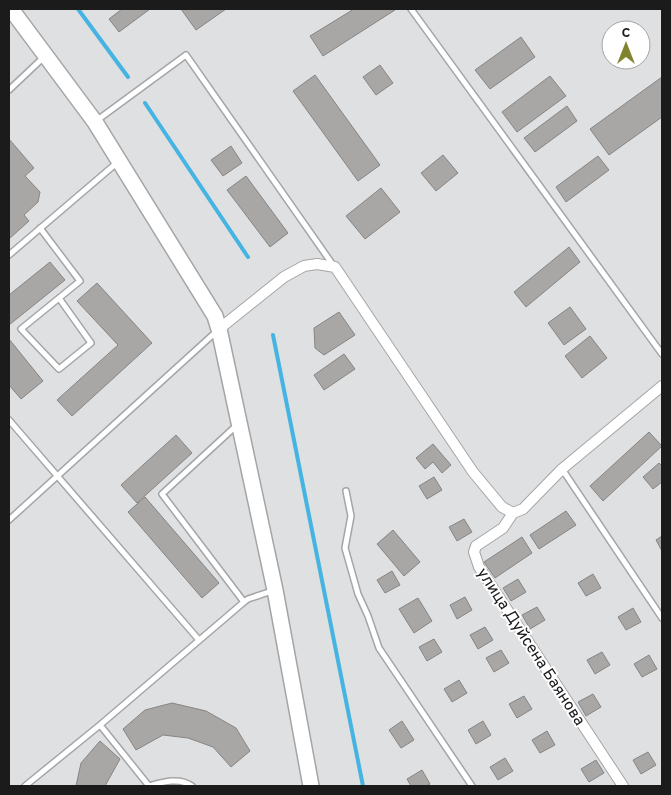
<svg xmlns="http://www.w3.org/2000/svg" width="671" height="795" viewBox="0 0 671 795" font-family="Overpass,sans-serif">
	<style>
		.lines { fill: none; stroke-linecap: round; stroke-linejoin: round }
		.stream { stroke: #46b4e2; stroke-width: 4 }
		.building { fill: #a8a7a6; stroke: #868584 }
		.lane-casing { stroke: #a4a5a7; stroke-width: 8 }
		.street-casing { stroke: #a4a5a7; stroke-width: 12 }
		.secondary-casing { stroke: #a4a5a7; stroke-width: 18 }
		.lane { stroke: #fff; stroke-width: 5 }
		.street { stroke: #fff; stroke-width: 10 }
		.secondary { stroke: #fff; stroke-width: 15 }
		.labels { text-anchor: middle; stroke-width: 4; stroke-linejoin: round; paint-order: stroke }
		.street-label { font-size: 16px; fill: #1b1b1b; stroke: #fff }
	</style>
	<rect width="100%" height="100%" fill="#dfe0e2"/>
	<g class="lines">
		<path class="stream" d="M78 9 128 77
			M145 103 248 257
			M273 335 363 786"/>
	</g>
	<path class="building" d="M122 9H150L119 32 109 19Z
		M181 9H226L196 30Z
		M354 9H394L395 10 323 56 310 36Z
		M521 37 535 57 490 89 475 70Z
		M380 65 393 83 376 95 363 77Z
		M315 75 380 165 358 181 293 91Z
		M550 76 566 96 517 132 502 112Z
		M662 77V117L609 155 590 129Z
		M567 106 577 121 535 152 524 138Z
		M9 139 34 168 25 176 40 192 38 202 24 215 29 221 9 239Z
		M231 146 242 163 223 176 211 160Z
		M443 155 458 173 436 191 421 173Z
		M598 156 609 170 566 202 556 187Z
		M246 176 288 233 270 247 227 190Z
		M381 188 400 212 365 239 346 216Z
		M569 247 580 262 526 307 514 292Z
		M50 262 65 280 9 325V295Z
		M97 283 152 343 72 416 57 400 118 345 77 301Z
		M570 307 586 329 564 345 548 323Z
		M339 312 355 335 324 355 315 348 314 328Z
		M590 336 607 358 582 378 565 356Z
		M9 339 43 381 21 399 9 385Z
		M344 354 355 369 324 390 314 375Z
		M649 432 662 446 603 501 590 486Z
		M176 435 192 453 137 503 121 485Z
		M433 444 451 465 442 473 433 462 425 469 416 458Z
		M659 463 662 466V482L653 489 643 477Z
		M434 477 442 490 427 499 419 486Z
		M145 497 219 583 202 598 128 512Z
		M566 511 576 525 539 549 530 535Z
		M464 519 472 532 457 541 449 527Z
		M393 530 420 562 404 576 377 544Z
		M662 536V551L656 540Z
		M522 537 532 553 495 578 484 562Z
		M392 571 400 585 385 593 377 580Z
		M593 574 601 588 586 596 578 583Z
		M518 579 526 592 511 601 503 588Z
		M465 597 472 610 457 619 450 605Z
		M418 598 432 621 414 633 399 609Z
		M537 607 545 620 530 629 522 615Z
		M633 608 641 622 626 630 618 617Z
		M485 627 493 640 478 649 470 635Z
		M434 639 442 652 427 661 419 647Z
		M501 650 509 663 494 672 486 658Z
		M602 652 610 665 595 674 587 660Z
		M649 655 657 669 642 677 634 664Z
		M459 680 467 693 452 702 444 689Z
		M593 694 601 707 586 716 578 702Z
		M524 696 532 709 517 718 509 704Z
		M172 703 206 711 236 728 250 751 231 767 213 747 188 738 163 735 136 750 123 729 145 710Z
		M402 721 414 740 401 748 389 730Z
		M483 721 491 735 476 744 468 730Z
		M547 731 555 745 540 753 532 740Z
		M100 741 120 759 105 786H76L81 763Z
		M648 752 656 765 641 774 633 760Z
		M505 758 513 771 498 780 490 767Z
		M596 760 604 773 589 782 581 769Z
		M422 770 430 784 426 786H411L407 779Z"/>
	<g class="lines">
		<defs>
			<path id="lane" d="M411 9 662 354
				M9 90 45 56
				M96 121 186 55 333 265
				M40 228 80 281 21 329 59 369 91 343 59 298
				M9 255 119 161
				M9 420 199 640
				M237 425 162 494 244 602
				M562 469 662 618
				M346 491 351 516 345 548 358 594 368 616 379 648 472 786
				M9 520 218 330
				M100 725 149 786
				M25 786 100 725 244 602 248 599 272 591
				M149 786C163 782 179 777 192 786"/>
			<path id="street" d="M219 329 284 277 304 266 317 264 335 267 473 472 502 507 513 513 523 509 562 469 662 386
				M513 513 503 528 476 546 474 552 479 567 623 786"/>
			<path id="secondary" d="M11 9 95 122 215 316 219 329 275 590 311 786"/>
		</defs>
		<use href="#lane" class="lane-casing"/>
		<use href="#street" class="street-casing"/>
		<use href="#secondary" class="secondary-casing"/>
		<use href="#lane" class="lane"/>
		<use href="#street" class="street"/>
		<use href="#secondary" class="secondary"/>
	</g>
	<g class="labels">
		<g class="street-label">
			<text transform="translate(532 646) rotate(57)" y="6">улица Дуйсена Баянова</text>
		</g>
	</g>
	<rect width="671" height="795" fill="none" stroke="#1b1b1b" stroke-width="20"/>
	<g transform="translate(626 45)"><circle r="24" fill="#ffffff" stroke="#a4a4a4"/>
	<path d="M0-4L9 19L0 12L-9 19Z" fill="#81842e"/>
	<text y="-8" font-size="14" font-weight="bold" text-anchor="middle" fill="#1b1b1b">С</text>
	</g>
</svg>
